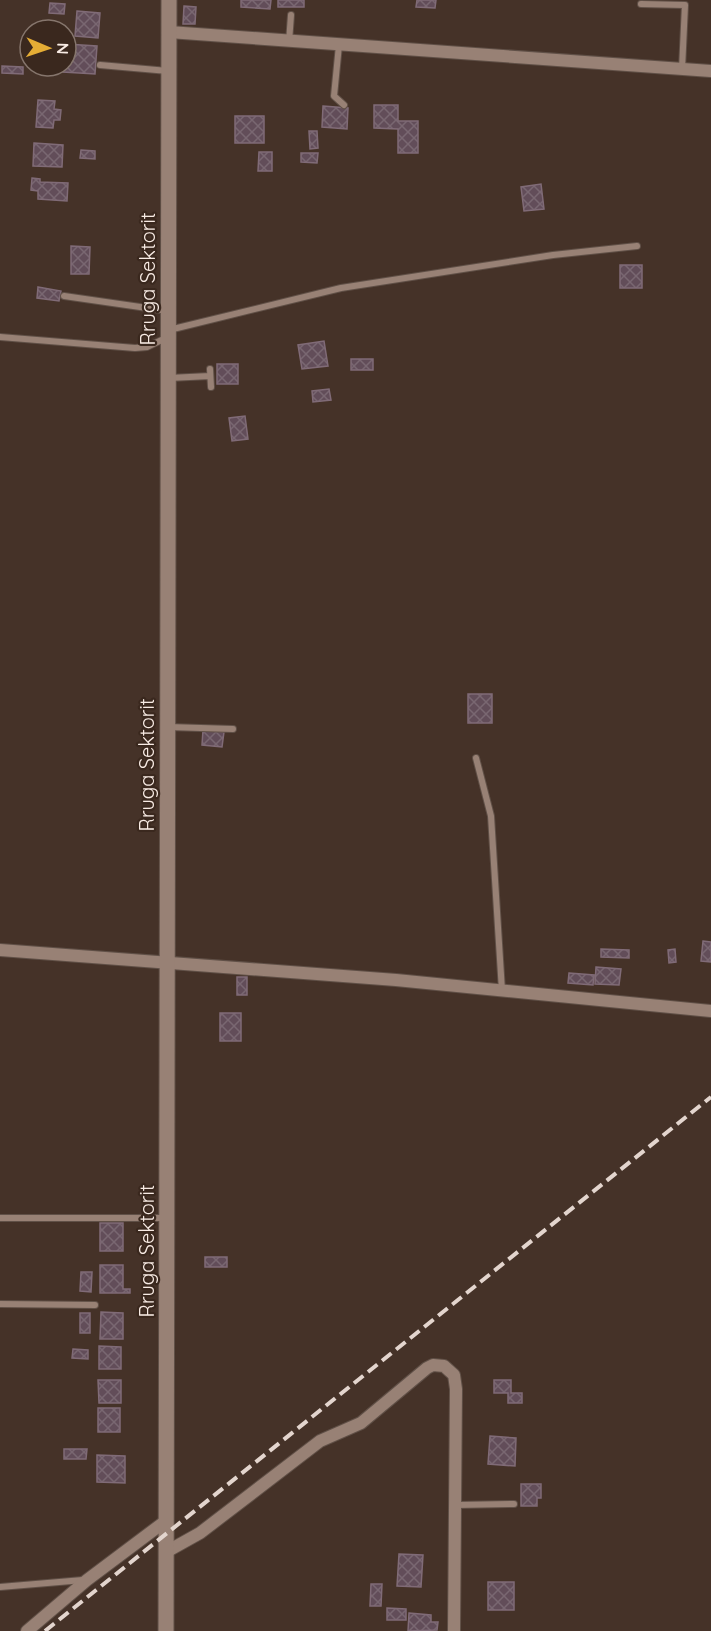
<svg xmlns="http://www.w3.org/2000/svg" width="711" height="1631" viewBox="0 0 711 1631" font-family="Quicksand,sans-serif">
	<style>
		.building { fill: url(#building-cross-hatch); stroke: #806b77; stroke-width: 1.5 }
		.lines { fill: none; stroke-linecap: round; stroke-linejoin: round }
		.service-casing { stroke: #605047; stroke-width: 8 }
		.minor-casing { stroke: #605047; stroke-width: 14 }
		.tertiary-casing { stroke: #605047; stroke-width: 17 }
		.service { stroke: #988175; stroke-width: 6 }
		.minor { stroke: #988175; stroke-width: 12 }
		.tertiary { stroke: #988175; stroke-width: 15 }
		.rail { stroke: #e3d5ce; stroke-width: 4; stroke-dasharray: 12 6; stroke-linecap: butt }
		.labels { text-anchor: middle; stroke-width: 4.5; stroke-linejoin: round; paint-order: stroke }
		.street-label { font-size: 20px; fill: #f8ebe4; stroke: #3a281e }
	</style>
	<defs>
		<pattern id="building-cross-hatch" width="8" height="8" patternUnits="userSpaceOnUse" patternTransform="scale(1.5)"><rect width="8" height="8" fill="#624d59"/><path d="M0 0l8 8M0 8l8-8" fill="none" stroke="#796771"/></pattern>
	</defs>
	<rect width="100%" height="100%" fill="#453228"/>
	<path class="building" d="M241 0H271L270 9 241 7Z
		M278 0H304V7H278Z
		M417 0H436L435 8 416 7Z
		M50 3 65 4 64 14 49 13Z
		M184 6 196 7 195 24H183Z
		M77 11 100 13 98 38 75 36Z
		M66 44 97 46 95 74 63 72V66H66Z
		M2 66 23 67V74L2 73Z
		M38 100 55 101 54 109 61 110 60 120H54L53 128 36 127Z
		M374 105H398V121H418V153H398V129L374 128Z
		M323 106 348 108 347 129 322 127Z
		M235 116H264V143H235Z
		M309 131H317L318 148 310 149Z
		M34 143 63 145 62 167 33 166Z
		M81 150 95 151V159L80 158Z
		M259 152H272V171H258Z
		M301 153H318L317 163 301 162Z
		M32 178 40 179V182L68 183 67 201 38 199V191L31 190Z
		M541 184 544 209 524 211 521 187Z
		M71 246 90 247 89 274H71Z
		M620 265H642V288H620Z
		M38 287 61 291 59 301 37 298Z
		M324 341 328 366 302 369 298 345Z
		M351 359H373V370H351Z
		M217 364H238V384H217Z
		M329 389 331 400 313 402 312 391Z
		M245 416 248 439 232 441 229 418Z
		M468 694H492V723H468Z
		M203 730 224 732 222 747 202 745Z
		M703 941 711 942V962L701 961Z
		M601 949 629 950V958L601 957Z
		M675 949 676 962 669 963 668 950Z
		M596 967 621 969 619 985 595 984Z
		M569 973 594 975 593 985 568 983Z
		M237 977H247V995H237Z
		M220 1013H241V1041H220Z
		M100 1223H123V1251H100Z
		M205 1257H227V1267H205Z
		M100 1265H123V1289H130V1293H100Z
		M81 1272H92L91 1292 80 1291Z
		M101 1312 123 1313V1339H100Z
		M80 1313H90V1333H80Z
		M99 1346 121 1347V1369H99Z
		M73 1349 88 1350V1359L72 1358Z
		M98 1380H121V1403H99Z
		M494 1380H511V1393H522V1403H508V1393H494Z
		M98 1408H120V1432H98Z
		M490 1436 516 1438 515 1466 488 1464Z
		M64 1449H87L86 1459H64Z
		M97 1455 125 1456V1483L97 1482Z
		M521 1484H541V1498H537V1506H521Z
		M399 1554 423 1555 421 1587 397 1586Z
		M488 1582H514V1610H488Z
		M371 1584H382L381 1606H370Z
		M387 1608 406 1609V1620H387Z
		M409 1613 431 1615V1622H438L437 1630 408 1631Z"/>
	<g class="lines">
		<defs>
			<path id="service" d="M641 4 685 5 682 69
				M289 42 291 15
				M339 45 334 96 344 105
				M100 65 168 71
				M64 296 168 311
				M169 330 341 288 553 255 637 246
				M0 337 135 348 147 347 168 337
				M210 369 211 387
				M169 378 210 376
				M168 727 233 729
				M476 758 491 816 502 991
				M0 1218H167
				M0 1304 95 1305
				M455 1505 514 1504
				M0 1587 83 1580"/>
			<path id="minor" d="M169 32 711 71
				M0 950 396 980 711 1011
				M166 1552 200 1533 320 1441 361 1423 427 1368 433 1365 444 1366 454 1375 456 1389 454 1631
				M27 1631 87 1580 167 1520"/>
			<path id="tertiary" d="M166 1631 169 0"/>
		</defs>
		<use href="#service" class="service-casing"/>
		<use href="#minor" class="minor-casing"/>
		<use href="#tertiary" class="tertiary-casing"/>
		<use href="#service" class="service"/>
		<use href="#minor" class="minor"/>
		<use href="#tertiary" class="tertiary"/>
		<path class="rail" d="M45 1631 711 1097"/>
	</g>
	<g class="labels">
		<g class="street-label">
			<text transform="translate(148 279) rotate(-90)" y="7">Rruga Sektorit</text>
			<text transform="translate(147 765) rotate(-90)" y="7">Rruga Sektorit</text>
			<text transform="translate(147 1251) rotate(-90)" y="7">Rruga Sektorit</text>
		</g>
	</g>
	<g transform="translate(48 48) rotate(92)"><circle r="28" fill="#3a281e" stroke="#86766d" stroke-width="1.5"/>
	<path d="M0-4.5L10 22L0 15L-10 22Z" fill="#e5ad35"/>
	<text y="-9" font-size="16" font-weight="bold" text-anchor="middle" fill="#f8ebe4">N</text>
	</g>
</svg>
